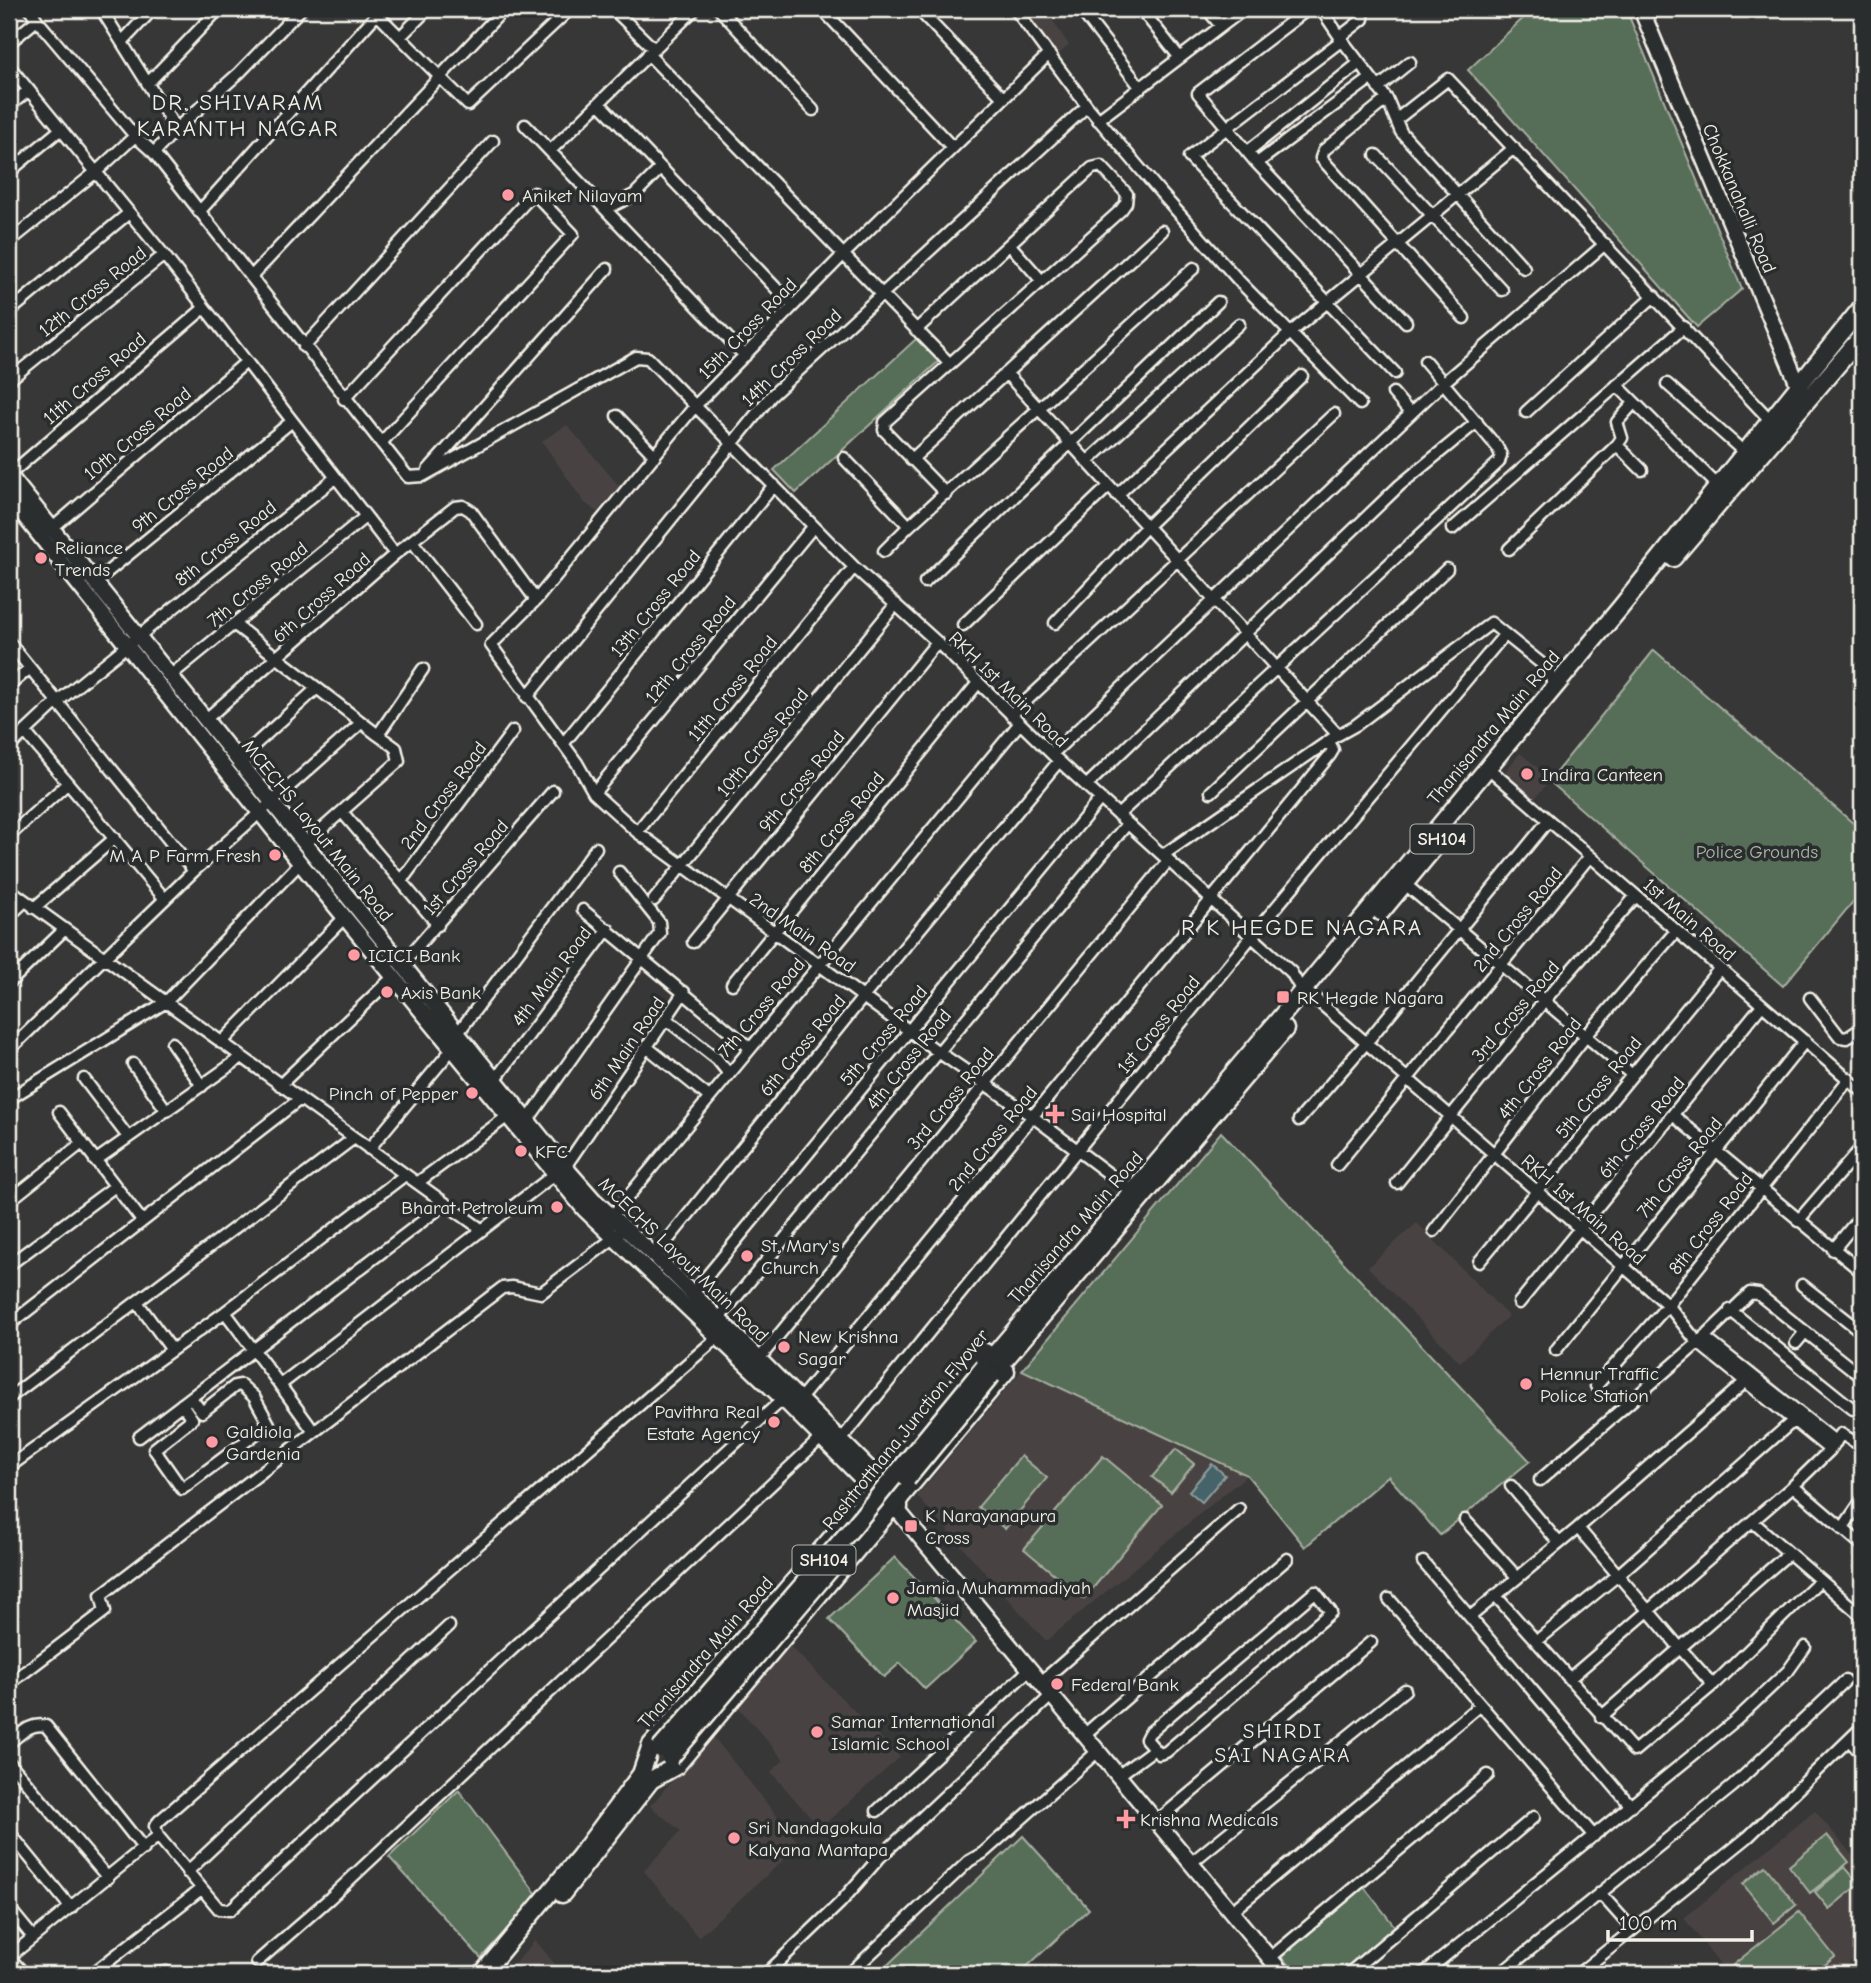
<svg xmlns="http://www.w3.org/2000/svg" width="1871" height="1983" viewBox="0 0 1871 1983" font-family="'Comic Neue',sans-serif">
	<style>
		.built { fill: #494343 }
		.green { fill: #576d59; stroke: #a6afa0; stroke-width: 2 }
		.water { fill: #456368; stroke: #8b9c9b; stroke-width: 2 }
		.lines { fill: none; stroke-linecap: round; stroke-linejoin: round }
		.street-casing { stroke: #f4f1e8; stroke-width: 15 }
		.secondary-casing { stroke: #f4f1e8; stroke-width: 19 }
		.primary-casing { stroke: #f4f1e8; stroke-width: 21 }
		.street { stroke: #2a2d2e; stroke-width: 10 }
		.secondary { stroke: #2a2d2e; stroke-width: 14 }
		.primary { stroke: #2a2d2e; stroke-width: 16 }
		.primary-bridge-casing { stroke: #f4f1e8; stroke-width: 21; stroke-linecap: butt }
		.primary-bridge { stroke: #2a2d2e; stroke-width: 16 }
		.poi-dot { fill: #ff9aa2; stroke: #2a2d2e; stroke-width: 2.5 }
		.labels { text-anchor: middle; stroke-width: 7; stroke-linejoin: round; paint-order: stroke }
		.shield { fill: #2a2d2e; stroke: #b7b6b0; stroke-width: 2 }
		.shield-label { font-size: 18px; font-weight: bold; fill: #f4f1e8 }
		.poi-label { font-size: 19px; fill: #f4f1e8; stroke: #2a2d2e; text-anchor: start }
		.street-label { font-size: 19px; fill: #f4f1e8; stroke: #2a2d2e }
		.park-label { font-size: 19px; fill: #adb6a8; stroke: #2a2d2e }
		.neighbourhood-label { font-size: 21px; letter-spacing: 2px; fill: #f4f1e8; stroke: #2a2d2e }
		.quarter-label { font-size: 23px; letter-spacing: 2px; fill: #f4f1e8; stroke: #2a2d2e }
	</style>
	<rect width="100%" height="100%" fill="#383738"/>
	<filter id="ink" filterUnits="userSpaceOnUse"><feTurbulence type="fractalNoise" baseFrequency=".0143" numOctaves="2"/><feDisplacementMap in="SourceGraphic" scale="14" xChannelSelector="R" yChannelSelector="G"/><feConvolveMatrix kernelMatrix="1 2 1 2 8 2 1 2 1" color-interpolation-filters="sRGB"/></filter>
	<g filter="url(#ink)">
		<path class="built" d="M1011 9H1050L1047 12 1069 45 1050 62Z
			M567 425 619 486 597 512 584 502 542 441Z
			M1520 753 1551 779 1535 798 1504 773Z
			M1417 1223 1508 1316 1460 1362 1368 1267Z
			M1022 1370 1247 1475 1046 1641 917 1496Z
			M789 1645 900 1757 820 1828 771 1772 784 1760 737 1706Z
			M712 1735 800 1845 698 1937 644 1871 681 1831 650 1806Z
			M1815 1811 1862 1867V1953L1836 1974H1728L1684 1918Z
			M535 1940 563 1974H507Z"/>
		<path class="green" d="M1533 9H1626L1742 289 1697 327 1468 70Z
			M917 338 940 360 796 493 774 470Z
			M1654 650 1862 831V891L1783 986 1549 781Z
			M1221 1132 1530 1461 1440 1535 1388 1476 1305 1547 1247 1475 1022 1370Z
			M1176 1449 1194 1464 1171 1492 1152 1477Z
			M1021 1456 1047 1478 1005 1529 978 1507Z
			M1103 1456 1162 1505 1084 1599 1024 1549Z
			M895 1557 976 1642 925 1689 900 1663 884 1677 829 1619Z
			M459 1790 538 1896 481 1958 389 1857Z
			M1827 1835 1849 1862 1810 1893 1789 1866Z
			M1023 1836 1089 1909 1019 1974H878Z
			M1765 1866 1796 1905 1774 1923 1743 1884Z
			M1845 1867 1859 1884 1829 1909 1815 1892Z
			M1364 1887 1396 1928 1340 1974H1297L1281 1957Z
			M1799 1912 1835 1957 1813 1974H1741L1733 1965Z"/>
		<path class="water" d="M1212 1464 1225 1475 1202 1502 1189 1491Z"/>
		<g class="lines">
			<defs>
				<path id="street" d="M101 9 176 129 154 153
					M372 9 468 105 570 9
					M613 9 654 49
					M719 9 813 110
					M822 9 952 147
					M918 9 1003 98
					M1015 9 1087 106 1160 192 1240 282 1360 404
					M1080 9 1141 88
					M1141 9 1180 58
					M1207 9 1221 26
					M1308 9 1198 93 1254 160 1406 322
					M1321 9 1342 40 1189 157 1395 373
					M37 20 135 136 154 153 408 477 423 476 636 357 648 358 854 567 937 642 1059 761 1291 972 1302 991
					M400 37 428 9
					M1340 37 1363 19
					M1342 40 1387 99 1401 132 1524 268
					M122 42 153 9
					M9 43 37 20 30 9
					M648 54 948 362
					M1049 54 842 256 695 406 536 600 491 645 577 763 594 793 637 832 937 1051 1032 1116 1137 1195
					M9 66 164 255 395 554
					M148 83 219 9
					M1378 88 1410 62
					M1387 99 1324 150 1321 158 1464 318
					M600 104 793 306
					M9 106 29 90
					M1397 119 1448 79 1771 421
					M1098 120 1244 9
					M525 125 745 356
					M176 129 239 73 301 9
					M550 151 695 9
					M1247 152 1358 64
					M1376 155 1502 290
					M1257 163 1370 79
					M9 172 61 129
					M606 209 634 195 661 168
					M199 212 377 14
					M9 242 96 172 135 136
					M1010 245 1041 280
					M251 277 504 9
					M9 312 129 213
					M916 330 1092 168 1101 166 1127 194 1126 203 1121 210 885 422 884 430 946 494
					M304 347 493 141
					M1006 373 1338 735 1356 725 1491 623 1547 668 1554 686
					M9 380 164 255
					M1667 384 1744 452
					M1617 385 1718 486
					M1393 393 1410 413
					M344 399 534 193 573 234 381 443
					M1526 412 1654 296
					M617 416 655 456
					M1617 445 1622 438 1617 422 1633 404
					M844 458 909 526 1194 268
					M911 460 1162 231
					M1087 462 1239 324
					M428 470 607 269
					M9 475 203 309
					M1117 495 1290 333 1514 148
					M1452 529 1684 327
					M49 531 245 363
					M412 541 476 624
					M1509 549 1617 445 1642 470
					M884 551 909 526
					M95 582 291 422
					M925 582 1218 302
					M1055 623 1146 527 1302 376
					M235 625 378 735
					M963 625 1109 486
					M9 642 194 871
					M170 676 365 517
					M9 686 30 668
					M527 697 771 396 1087 106
					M1011 715 1334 414
					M205 720 395 554 455 507 463 506 471 511 536 600
					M25 732 164 898
					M563 744 774 485
					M9 747 57 702 335 478
					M1052 754 1443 383 1605 244
					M238 760 316 689
					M1487 767 1862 1091
					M1086 786 1400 485 1477 422
					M1211 792 1447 569
					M594 793 813 527
					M343 813 438 925
					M1118 815 1499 462 1501 455 1497 447 1425 361
					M637 832 854 567
					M9 836 68 783
					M305 844 399 761 396 748 378 735 423 669
					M1163 855 1333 738
					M402 880 513 731
					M1405 884 1631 1074
					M9 889 481 1229
					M654 900 896 604
					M34 908 115 838
					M583 910 750 1048
					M9 916 25 901
					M693 942 937 642
					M402 964 553 791
					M9 983 64 930
					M732 984 978 683
					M1311 995 1668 1305 1698 1343 1830 1450
					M1810 998 1840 1037 1847 1038 1862 1028
					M666 1019 717 1059 729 1074
					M458 1033 596 848
					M172 1043 202 1086
					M221 1043 345 917
					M648 1048 709 1097
					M9 1050 194 871 361 723
					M133 1064 167 1111
					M84 1079 128 1137
					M492 1084 608 929
					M280 1085 394 976
					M9 1099 166 1002 300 863
					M59 1112 142 1221
					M1674 1116 1862 1272
					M528 1120 660 933 659 922 619 872
					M1299 1120 1366 1043 1548 821
					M369 1149 453 1048
					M95 1161 242 1057
					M1337 1165 1590 856
					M565 1167 684 992
					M417 1183 508 1116
					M1397 1183 1544 1001 1636 896
					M9 1201 82 1143
					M612 1216 1019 724
					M1798 1221 1862 1147
					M1434 1231 1586 1036 1676 931
					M1833 1250 1860 1217
					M655 1256 864 996 1059 761
					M1479 1262 1720 968
					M9 1265 114 1187
					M1802 1285 1862 1332
					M693 1293 1100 799
					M137 1302 172 1350
					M1519 1303 1762 1005
					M1730 1310 1853 1409
					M225 1312 280 1385
					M715 1323 1127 824
					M9 1325 300 1099
					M718 1337 159 1821 155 1826 158 1836 219 1909 230 1910 783 1399
					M1704 1337 1836 1442
					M1796 1343 1805 1332
					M1556 1350 1805 1041
					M759 1359 1169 860
					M1596 1386 1668 1305 1849 1079
					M9 1398 354 1138
					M800 1399 1330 755 1333 750 1329 741
					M182 1404 192 1419 154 1449 182 1489 269 1424 254 1397 241 1385 235 1386 202 1412 191 1398
					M314 1432 280 1385 555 1174
					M139 1437 445 1204
					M841 1440 1252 936 1505 634
					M9 1467 225 1312 405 1175
					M1540 1480 1698 1343 1750 1293 1758 1294 1862 1377
					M1511 1486 1559 1543
					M1793 1486 1862 1545
					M1465 1520 1517 1577
					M1753 1522 1862 1616
					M1578 1528 1680 1648 1789 1553
					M1842 1529 1862 1500
					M1423 1562 1631 1806
					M1315 1592 1331 1612 1166 1752 1159 1754 1146 1739 1149 1733Z
					M1495 1595 1634 1751 1713 1685 1820 1580
					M1389 1599 1594 1836
					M1470 1617 1578 1528 1744 1383
					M1538 1640 1618 1575 1793 1421
					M1569 1679 1793 1486 1830 1450 1841 1434 1862 1446
					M1041 1682 1239 1509
					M9 1684 105 1611 101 1595 502 1288 512 1287 541 1293 618 1235
					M1601 1717 1680 1648 1713 1685
					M1085 1734 1287 1559
					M1850 1741 1862 1754
					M9 1743C21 1734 30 1722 46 1726L144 1849
					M9 1762 108 1878
					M1119 1775 1153 1750
					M877 1811 1030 1669
					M1157 1821 1371 1642
					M9 1832 71 1908
					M1192 1862 1405 1690
					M187 1872 449 1626
					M1600 1893 1633 1930
					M9 1908 32 1936
					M1232 1911 1480 1705
					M1270 1958 1488 1775
					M257 1962 330 1898 822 1437
					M24 1974 9 1957 158 1836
					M92 1974 201 1889
					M155 1974 167 1972 172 1974
					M766 1974 840 1903 880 1857 1052 1695
					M849 1974 969 1861 983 1853 1098 1751
					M1348 1974 1534 1817
					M1423 1974 1736 1720 1788 1671 1805 1647
					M1500 1974 1733 1786 1845 1681
					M1578 1974 1748 1837 1862 1727"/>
				<path id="secondary" d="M1641 9 1802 394
					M9 475 565 1167 594 1200 655 1256 881 1480 900 1500V1508
					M9 497 300 863 585 1210 783 1399 892 1509 900 1513 1283 1974"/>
				<path id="primary" d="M1673 558 1862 336
					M1381 912 1443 837
					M984 1367 1280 1018 1621 607 1862 307
					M992 1375 1285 1029
					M562 1894 651 1780 676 1766 1006 1371
					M482 1974 580 1856 641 1774 651 1745 876 1487 985 1352"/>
			</defs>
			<use href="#street" class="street-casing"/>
			<use href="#secondary" class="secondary-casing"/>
			<use href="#primary" class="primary-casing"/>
			<use href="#street" class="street"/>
			<use href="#secondary" class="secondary"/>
			<use href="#primary" class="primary"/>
			<defs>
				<path id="primary-bridge" d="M907 1479 992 1375
					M660 1749 853 1527 984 1367
					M670 1758 845 1552"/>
			</defs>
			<use href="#primary-bridge" class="primary-bridge-casing"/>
			<use href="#primary-bridge" class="primary-bridge"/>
		</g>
	</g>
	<g class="poi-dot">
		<circle cx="508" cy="195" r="7"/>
		<circle cx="41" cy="558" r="7"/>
		<circle cx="1527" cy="774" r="7"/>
		<circle cx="275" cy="855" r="7"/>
		<circle cx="354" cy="955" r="7"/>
		<circle cx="387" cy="992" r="7"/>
		<rect x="1276" y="990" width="14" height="14" rx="3.5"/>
		<circle cx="472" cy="1093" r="7"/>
		<path d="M1051.5 1103.5h7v7h7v7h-7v7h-7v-7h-7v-7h7z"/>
		<circle cx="521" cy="1151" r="7"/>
		<circle cx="557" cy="1207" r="7"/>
		<circle cx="747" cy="1256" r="7"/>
		<circle cx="784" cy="1347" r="7"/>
		<circle cx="1526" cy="1384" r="7"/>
		<circle cx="774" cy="1422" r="7"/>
		<circle cx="212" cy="1442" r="7"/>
		<rect x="904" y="1519" width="14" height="14" rx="3.5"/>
		<circle cx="893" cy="1598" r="7"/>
		<circle cx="1057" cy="1684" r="7"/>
		<circle cx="817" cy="1732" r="7"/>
		<path d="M1122.5 1808.5h7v7h7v7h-7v7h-7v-7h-7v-7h7z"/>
		<circle cx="734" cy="1838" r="7"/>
	</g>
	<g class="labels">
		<g class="shield">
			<rect x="1410.5" y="824.5" width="63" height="29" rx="5"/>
			<rect x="792.5" y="1545.5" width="63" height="29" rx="5"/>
		</g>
		<g class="shield-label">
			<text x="1442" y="845">SH104</text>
			<text x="824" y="1566">SH104</text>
		</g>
		<g class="poi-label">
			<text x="522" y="202">Aniket Nilayam</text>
			<text x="55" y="554">Reliance<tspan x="55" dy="22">Trends</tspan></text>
			<text x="1541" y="781">Indira Canteen</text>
			<text x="261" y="862" text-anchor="end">M A P Farm Fresh</text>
			<text x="368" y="962">ICICI Bank</text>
			<text x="401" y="999">Axis Bank</text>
			<text x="1297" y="1004">RK Hegde Nagara</text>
			<text x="458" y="1100" text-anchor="end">Pinch of Pepper</text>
			<text x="1071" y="1121">Sai Hospital</text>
			<text x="535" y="1158">KFC</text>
			<text x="543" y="1214" text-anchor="end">Bharat Petroleum</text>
			<text x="761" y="1252">St. Mary's<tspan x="761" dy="22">Church</tspan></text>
			<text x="798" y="1343">New Krishna<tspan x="798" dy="22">Sagar</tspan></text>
			<text x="1540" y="1380">Hennur Traffic<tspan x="1540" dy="22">Police Station</tspan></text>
			<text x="760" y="1418" text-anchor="end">Pavithra Real<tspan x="760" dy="22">Estate Agency</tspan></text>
			<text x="226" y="1438">Galdiola<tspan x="226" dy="22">Gardenia</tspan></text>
			<text x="925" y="1522">K Narayanapura<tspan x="925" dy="22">Cross</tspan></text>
			<text x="907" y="1594">Jamia Muhammadiyah<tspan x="907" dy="22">Masjid</tspan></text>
			<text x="1071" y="1691">Federal Bank</text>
			<text x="831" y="1728">Samar International<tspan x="831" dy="22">Islamic School</tspan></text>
			<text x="1140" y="1826">Krishna Medicals</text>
			<text x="748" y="1834">Sri Nandagokula<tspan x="748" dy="22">Kalyana Mantapa</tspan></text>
		</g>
		<g class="street-label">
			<text transform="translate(1740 198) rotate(67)" y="7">Chokkanahalli Road</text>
			<text transform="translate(92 291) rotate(-39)" y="7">12th Cross Road</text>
			<text transform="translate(747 328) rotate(-46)" y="7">15th Cross Road</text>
			<text transform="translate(791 357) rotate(-44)" y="7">14th Cross Road</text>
			<text transform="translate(94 378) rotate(-41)" y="7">11th Cross Road</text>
			<text transform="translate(137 433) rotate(-40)" y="7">10th Cross Road</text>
			<text transform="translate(182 489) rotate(-39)" y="7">9th Cross Road</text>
			<text transform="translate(225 543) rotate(-39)" y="7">8th Cross Road</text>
			<text transform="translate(257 584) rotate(-39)" y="7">7th Cross Road</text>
			<text transform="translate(321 597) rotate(-42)" y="7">6th Cross Road</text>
			<text transform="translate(655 603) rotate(-51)" y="7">13th Cross Road</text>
			<text transform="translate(690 649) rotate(-51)" y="7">12th Cross Road</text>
			<text transform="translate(732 688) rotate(-51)" y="7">11th Cross Road</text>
			<text transform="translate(1009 689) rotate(44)" y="7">RKH 1st Main Road</text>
			<text transform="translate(1493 727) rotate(-50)" y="7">Thanisandra Main Road</text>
			<text transform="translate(762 742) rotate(-51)" y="7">10th Cross Road</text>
			<text transform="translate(801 781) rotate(-51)" y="7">9th Cross Road</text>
			<text transform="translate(443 795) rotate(-53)" y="7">2nd Cross Road</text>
			<text transform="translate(841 822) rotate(-51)" y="7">8th Cross Road</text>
			<text transform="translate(318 830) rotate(51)" y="7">MCECHS Layout Main Road</text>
			<text transform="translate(465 867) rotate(-49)" y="7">1st Cross Road</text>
			<text transform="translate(1517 919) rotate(-51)" y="7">2nd Cross Road</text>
			<text transform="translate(1690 919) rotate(41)" y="7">1st Main Road</text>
			<text transform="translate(803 932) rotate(35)" y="7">2nd Main Road</text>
			<text transform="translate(551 976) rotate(-53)" y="7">4th Main Road</text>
			<text transform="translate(761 1007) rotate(-50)" y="7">7th Cross Road</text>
			<text transform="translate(1515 1011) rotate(-50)" y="7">3rd Cross Road</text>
			<text transform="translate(1158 1024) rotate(-51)" y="7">1st Cross Road</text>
			<text transform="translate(883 1035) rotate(-50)" y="7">5th Cross Road</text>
			<text transform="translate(802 1045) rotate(-51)" y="7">6th Cross Road</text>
			<text transform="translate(626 1048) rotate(-56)" y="7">6th Main Road</text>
			<text transform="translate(908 1059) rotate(-51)" y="7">4th Cross Road</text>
			<text transform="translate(1539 1068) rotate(-52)" y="7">4th Cross Road</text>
			<text transform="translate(1598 1087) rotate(-51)" y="7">5th Cross Road</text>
			<text transform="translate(950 1098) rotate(-51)" y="7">3rd Cross Road</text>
			<text transform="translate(1641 1127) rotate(-51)" y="7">6th Cross Road</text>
			<text transform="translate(992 1138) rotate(-51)" y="7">2nd Cross Road</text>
			<text transform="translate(1679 1167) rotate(-51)" y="7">7th Cross Road</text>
			<text transform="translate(1584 1209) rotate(41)" y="7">RKH 1st Main Road</text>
			<text transform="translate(1710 1223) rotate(-52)" y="7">8th Cross Road</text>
			<text transform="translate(1075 1227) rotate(-49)" y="7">Thanisandra Main Road</text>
			<text transform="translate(684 1259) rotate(44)" y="7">MCECHS Layout Main Road</text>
			<text transform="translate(905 1429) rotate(-51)" y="7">Rashtrotthana Junction Flyover</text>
			<text transform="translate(705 1652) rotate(-49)" y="7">Thanisandra Main Road</text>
		</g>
		<g class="park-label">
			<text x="1757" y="858">Police Grounds</text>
		</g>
		<g class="neighbourhood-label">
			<text x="1283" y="1738">SHIRDI<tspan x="1283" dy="24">SAI NAGARA</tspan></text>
		</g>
		<g class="quarter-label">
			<text x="238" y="110">DR. SHIVARAM<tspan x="238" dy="26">KARANTH NAGAR</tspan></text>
			<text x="1302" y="935">R K HEGDE NAGARA</text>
		</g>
	</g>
	<rect width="1871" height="1983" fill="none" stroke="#2a2d2e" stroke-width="35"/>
	<rect x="18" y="18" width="1836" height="1948" fill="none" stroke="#f4f1e8" stroke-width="2.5" filter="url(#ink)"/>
	<path d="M1608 1930v10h144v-10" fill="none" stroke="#f4f1e8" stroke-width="3.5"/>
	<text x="1619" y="1930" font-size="21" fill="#f4f1e8" stroke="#2a2d2e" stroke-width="5" paint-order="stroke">100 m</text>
</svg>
